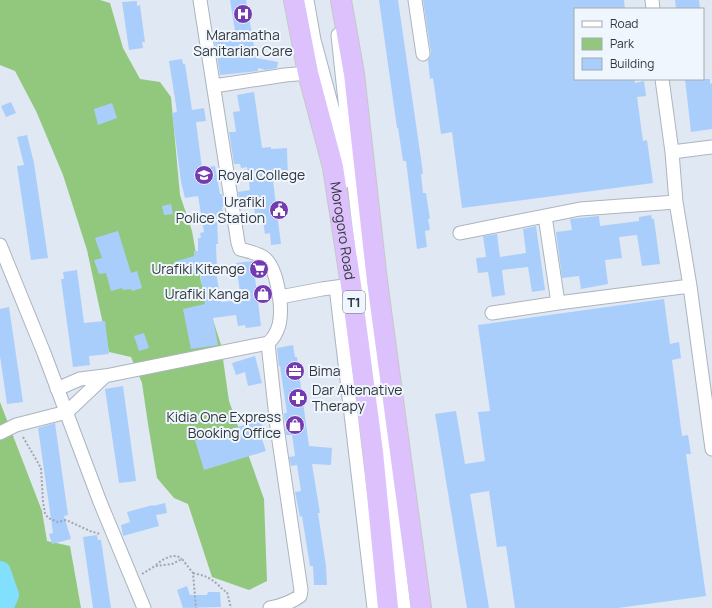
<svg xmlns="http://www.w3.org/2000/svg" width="712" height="608" viewBox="0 0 712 608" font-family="Manrope,sans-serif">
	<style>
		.green { fill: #92c87e }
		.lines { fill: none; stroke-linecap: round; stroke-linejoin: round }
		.river { stroke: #82dffe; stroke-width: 22 }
		.building { fill: #aacefb }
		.minor-casing { stroke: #acb4be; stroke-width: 15 }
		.highway-casing { stroke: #c6c7c8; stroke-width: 22 }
		.path { stroke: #a0a7af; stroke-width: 2; stroke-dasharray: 2 2; stroke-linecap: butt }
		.minor { stroke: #fff; stroke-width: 13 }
		.highway { stroke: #ddc1fc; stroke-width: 20 }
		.labels { text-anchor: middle; stroke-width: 4; stroke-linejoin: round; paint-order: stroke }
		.shield { fill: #eff6fe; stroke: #6b7076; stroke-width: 1 }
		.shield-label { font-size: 13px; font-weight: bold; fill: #33373b }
		.poi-label { font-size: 14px; fill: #33373b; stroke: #eff6fe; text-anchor: end }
		.street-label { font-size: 14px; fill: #33373b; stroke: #eff6fe }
	</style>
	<rect width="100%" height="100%" fill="#e0e8f3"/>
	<path class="green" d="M0 0H100L110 3 123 48 140 79 160 82 171 97 180 195 192 231 201 282 221 345 229 401 264 499 267 581 249 590 212 577 188 504 174 498 157 478 148 424 142 383 131 357 109 352 87 250 63 175 36 111 15 71 0 65Z
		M0 402 42 511 47 541 70 546 81 608H0Z"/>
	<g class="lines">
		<path class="river" d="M0 572 8 595 2 608"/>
	</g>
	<path class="building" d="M230 0H246L256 58 278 62 277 68 265 70 258 68V71L220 75 214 36 228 34V32L235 31Z
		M379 0H398L421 159 423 174H421L423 193H426L430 219H428L430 230 425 231 427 247 417 249 406 161H403L398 128H397Z
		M423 0H624L625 9H575V79H634L635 83 644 81 646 96 637 97 643 141 647 140 653 183 462 208 452 132 441 134 433 78 430 79 428 60 430 57 431 53Z
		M675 0H699L700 9H676Z
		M137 1V6L140 5 145 42H142L143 48 129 50 122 2Z
		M182 59 183 64H185L192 110 204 108 206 121 196 122 202 168 215 166 220 194H222L224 206 222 207 224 218 217 219 218 244H216L217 272H216L221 302 241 300 236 263 253 261 261 326 246 328 245 325 238 326 236 315 213 318 218 345 191 349 183 309 205 304 200 273H193V269L177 274 174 262 194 256V251H198V238H201L200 233 204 232 198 196 185 198 181 182 172 113 177 112 169 61Z
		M685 79H710V84L712 83V129L691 132Z
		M254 92 262 148 271 147V149L287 148 288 181H273L281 244 271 245 270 233 265 234 262 214H255L253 202 240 204 238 192 250 190 247 167 241 168 240 164H234L229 132H236L233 112 240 111 237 95Z
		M11 102 16 113 6 117 1 106Z
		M112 103 117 118 98 125 94 109Z
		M27 135 34 163 48 258 31 260 17 166 24 165 17 137Z
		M171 204 173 214 164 215 162 206Z
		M651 215 652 219H654L660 264 642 266 637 235 619 237 622 258 605 260 608 284 581 289 579 276 562 278 556 232 572 230 570 219 599 216 600 226 639 221V217Z
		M536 226 545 290 532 292 528 267 502 270 505 295 492 297 488 272 478 273 476 258 486 257 483 236 497 234 500 257 526 253 523 229Z
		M118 231 131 273 137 271 142 288 132 291 131 289 123 290 122 288 111 291 106 273 99 274 94 260 102 258 95 238Z
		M77 270 84 323 105 321 109 354 89 356 90 365 73 367 61 279H64L63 272Z
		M664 299 670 344 679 342 681 358 672 360 682 436 688 435 691 454H686L706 596 618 608H515L506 546 497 547 489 491 470 494 489 608H467L435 414 456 411 465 464 485 461 478 412 490 411 478 325Z
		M9 307 23 402 7 404 0 356V309Z
		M144 333 149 348 139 351 134 336Z
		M293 345 295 357H297L309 446 332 448 331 465 312 464 320 513H318L326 566 327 585H314L313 566H310L302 516 300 517 295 492 301 491 297 465 291 466 289 457 295 456 292 435H286L285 426 284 413H287L280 366H279L277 348Z
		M255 356 262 383 248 386 245 372 236 375 232 363Z
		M123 386 136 481 119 483 105 389Z
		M260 420 266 438 262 439 266 451 204 470 195 440Z
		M55 423 68 515 64 516 71 539 52 544 49 534 53 533 38 428Z
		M165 503 167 513 156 515 159 526 123 536 121 525 130 522 127 512 153 505V506Z
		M97 535 98 540H101L111 608H93L83 537Z
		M187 586 190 595H207L208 592H220L221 607 183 608 177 590Z"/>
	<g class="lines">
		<defs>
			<path id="minor" d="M307 0 314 40 335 118 345 181
				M415 0 423 54
				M652 0 653 9
				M338 35 352 167 404 608
				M662 79 672 152 676 202 690 286 712 449
				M214 86 285 75 308 73
				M672 152 712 147
				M545 216 558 303
				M460 233 580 209 676 202
				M0 245 44 353 100 502 144 608
				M336 287 374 608
				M280 297 322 289 344 286
				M492 313 558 303 690 286
				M268 343 277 427 301 590 300 596C290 603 281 606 270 608
				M57 389 80 379 104 376
				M0 433 16 425 67 412 105 376 268 343C273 339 277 332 279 325 283 309 278 267 263 257 257 253 247 251 240 249L238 243 200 0"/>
			<g id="highway">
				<path id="s1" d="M294 0 308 73 333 167 351 285 373 452 388 608"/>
				<path d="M341 0 354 74 377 281 421 608"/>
			</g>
		</defs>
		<use href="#minor" class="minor-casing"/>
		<use href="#highway" class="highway-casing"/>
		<path class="path" d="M23 437 41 468 43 502 45 513 48 518 58 522 66 520 90 531 100 534
			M156 565C163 559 174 552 182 559
			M193 573C202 575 210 577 217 584 221 587 222 590 227 592L231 608
			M142 574 155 566 172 564 182 559 193 573 196 608"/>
		<use href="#minor" class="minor"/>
		<use href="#highway" class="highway"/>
	</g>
	<defs>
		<symbol id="hospital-disc" viewBox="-11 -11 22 22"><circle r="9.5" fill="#743bb1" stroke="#eff6fe"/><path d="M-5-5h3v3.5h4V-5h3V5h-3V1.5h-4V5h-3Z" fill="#fff"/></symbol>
		<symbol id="university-disc" viewBox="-11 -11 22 22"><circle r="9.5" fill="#743bb1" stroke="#eff6fe"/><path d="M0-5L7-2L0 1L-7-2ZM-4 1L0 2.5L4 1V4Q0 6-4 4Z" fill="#fff"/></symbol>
		<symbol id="civic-disc" viewBox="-11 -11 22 22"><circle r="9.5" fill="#743bb1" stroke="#eff6fe"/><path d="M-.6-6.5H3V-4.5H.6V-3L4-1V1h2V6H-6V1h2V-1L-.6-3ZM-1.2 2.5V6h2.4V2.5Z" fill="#fff"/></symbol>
		<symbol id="supermarket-disc" viewBox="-11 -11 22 22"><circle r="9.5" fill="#743bb1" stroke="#eff6fe"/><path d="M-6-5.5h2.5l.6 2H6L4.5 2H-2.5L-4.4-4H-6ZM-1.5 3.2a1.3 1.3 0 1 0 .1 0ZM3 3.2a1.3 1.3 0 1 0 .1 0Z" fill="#fff"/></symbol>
		<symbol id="shop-disc" viewBox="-11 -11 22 22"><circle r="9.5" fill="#743bb1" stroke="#eff6fe"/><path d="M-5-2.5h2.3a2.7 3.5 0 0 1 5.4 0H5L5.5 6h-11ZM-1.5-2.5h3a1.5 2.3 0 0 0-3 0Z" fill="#fff"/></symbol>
		<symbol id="office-disc" viewBox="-11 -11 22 22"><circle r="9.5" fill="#743bb1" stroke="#eff6fe"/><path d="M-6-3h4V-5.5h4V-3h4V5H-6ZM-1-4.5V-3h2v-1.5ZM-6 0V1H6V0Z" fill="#fff"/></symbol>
		<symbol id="pharmacy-disc" viewBox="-11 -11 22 22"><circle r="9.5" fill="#743bb1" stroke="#eff6fe"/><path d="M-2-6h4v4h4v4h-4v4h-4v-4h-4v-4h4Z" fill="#fff"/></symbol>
	</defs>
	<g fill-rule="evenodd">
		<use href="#hospital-disc" x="232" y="3" width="22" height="22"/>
		<use href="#university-disc" x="193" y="164" width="22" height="22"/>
		<use href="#civic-disc" x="268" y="199" width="22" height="22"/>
		<use href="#supermarket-disc" x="248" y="258" width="22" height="22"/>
		<use href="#shop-disc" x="252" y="283" width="22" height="22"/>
		<use href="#office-disc" x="284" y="360" width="22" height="22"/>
		<use href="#pharmacy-disc" x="287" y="387" width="22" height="22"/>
		<use href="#shop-disc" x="284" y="414" width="22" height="22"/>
	</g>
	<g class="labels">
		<rect class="shield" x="343" y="291" width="22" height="22" rx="3"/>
		<g class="shield-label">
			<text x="354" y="307">T1</text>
		</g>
		<g class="poi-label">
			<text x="243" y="40" text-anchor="middle">Maramatha<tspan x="243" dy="16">Sanitarian Care</tspan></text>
			<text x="218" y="180" text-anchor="start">Royal College</text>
			<text x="265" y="207">Urafiki<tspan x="265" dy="16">Police Station</tspan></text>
			<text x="245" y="274">Urafiki Kitenge</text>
			<text x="249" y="299">Urafiki Kanga</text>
			<text x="309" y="376" text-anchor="start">Bima</text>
			<text x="312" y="395" text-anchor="start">Dar Altenative<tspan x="312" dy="16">Therapy</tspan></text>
			<text x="281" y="422">Kidia One Express<tspan x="281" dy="16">Booking Office</tspan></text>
		</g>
		<g class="street-label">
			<text dy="5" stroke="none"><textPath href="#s1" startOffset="236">Morogoro Road</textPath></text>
		</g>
	</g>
	<rect x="574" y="8" width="130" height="72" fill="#eff6fe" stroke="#a4aab0"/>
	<rect x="582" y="21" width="20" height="6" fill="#ffffff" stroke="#a4aab0"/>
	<text x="610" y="28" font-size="12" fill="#33373b">Road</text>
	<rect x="582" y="38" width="20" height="12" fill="#92c87e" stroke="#a4aab0"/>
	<text x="610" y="48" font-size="12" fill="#33373b">Park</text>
	<rect x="582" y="58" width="20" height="12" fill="#aacefb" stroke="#a4aab0"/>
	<text x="610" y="68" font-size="12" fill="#33373b">Building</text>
</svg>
